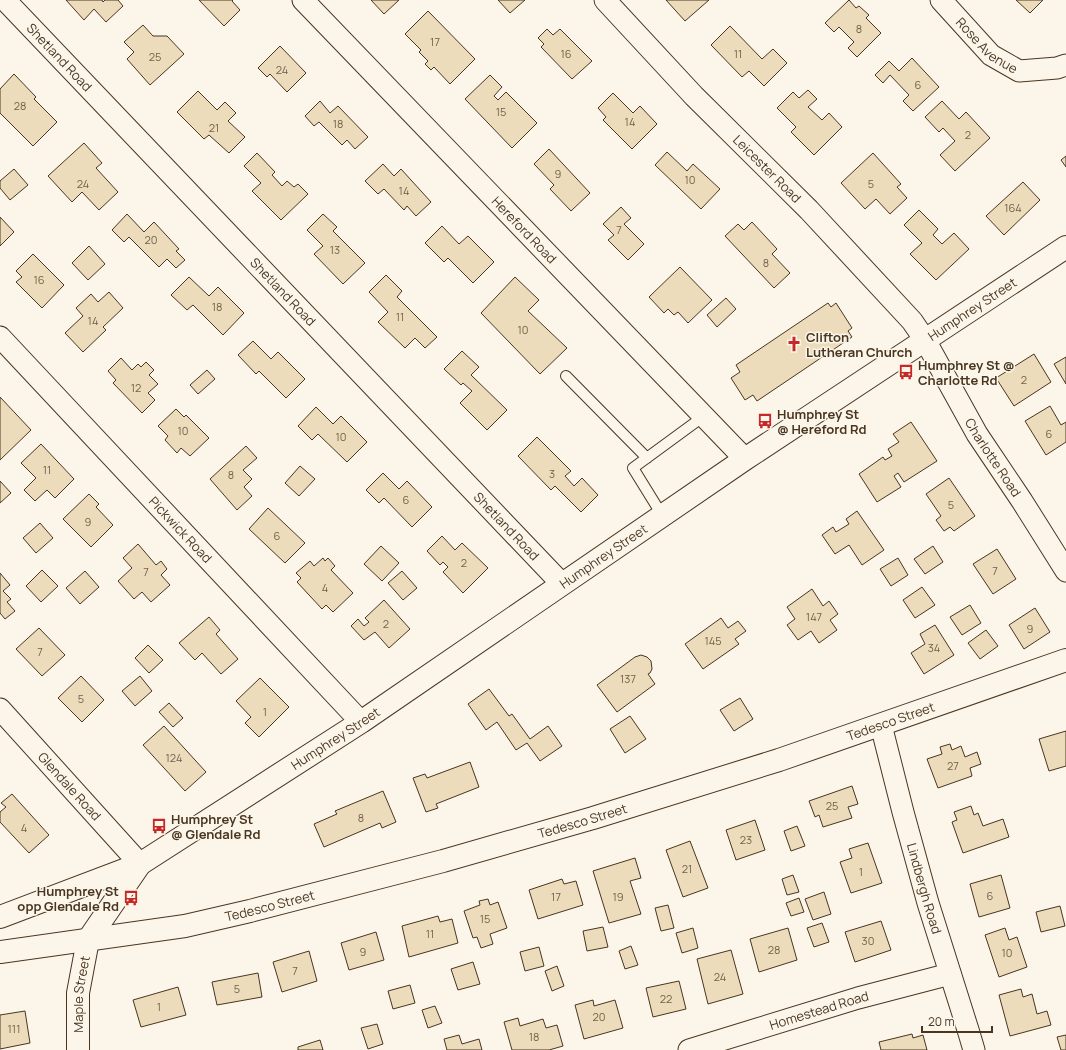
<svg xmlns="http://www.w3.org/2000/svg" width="1066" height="1050" viewBox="0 0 1066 1050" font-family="Manrope,sans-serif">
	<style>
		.building { fill: #ecdcbc; stroke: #4a3520 }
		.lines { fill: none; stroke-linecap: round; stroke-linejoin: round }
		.lane-casing { stroke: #4a3520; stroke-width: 12 }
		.street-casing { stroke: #4a3520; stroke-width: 23 }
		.secondary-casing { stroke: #4a3520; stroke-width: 24 }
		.primary-casing { stroke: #4a3520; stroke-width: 24 }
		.lane { stroke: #fbf6e9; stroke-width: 10 }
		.street { stroke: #fbf6e9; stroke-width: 21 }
		.secondary { stroke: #fbf6e9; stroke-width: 22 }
		.primary { stroke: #fbf6e9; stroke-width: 22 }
		.labels { text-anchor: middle; stroke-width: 3; stroke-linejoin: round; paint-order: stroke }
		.number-label { font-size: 11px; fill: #725f47 }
		.street-label { font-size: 13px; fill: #4a3520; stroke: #fbf6e9 }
		.poi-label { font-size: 13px; font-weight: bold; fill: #4a3520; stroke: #fbf6e9; text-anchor: start }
	</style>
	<rect width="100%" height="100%" fill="#fbf6e9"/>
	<path class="building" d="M66 0H102L103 2 105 0H118L123 6 106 22 94 9 84 20Z
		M199 0H233L232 1 240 10 224 26Z
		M371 0H399L384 14Z
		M498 0H525L510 13Z
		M666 0H709L685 21Z
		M849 0 856 8 859 6 869 15 866 18 881 33 857 57 848 48 854 42 839 27 834 32 825 23Z
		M1016 0H1043L1030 13Z
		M428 11 475 59 450 84 434 67 431 70 425 64 428 61 419 52 421 50 405 34Z
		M143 25 153 36H167L184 54 150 85 127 59 134 52 124 42Z
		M730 26 762 59 773 49 787 63 764 86 749 71 742 77 711 45Z
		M547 29 553 35 560 29 592 61 572 79 541 47 544 44 538 38Z
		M280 46 306 73 287 92 270 74 267 77 258 68Z
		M912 58 939 87 913 111 903 101 909 95 890 75 883 83 875 75 889 61 899 71Z
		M14 74 36 97 34 99 57 122 33 146 0 113V89Z
		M490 75 502 87 494 96 498 100 506 92 537 123 512 148 465 99Z
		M808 90 817 99 808 107 822 120 829 113 842 127 814 155 791 132 796 127 777 108 793 92 799 98Z
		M198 91 217 110 225 102 236 113 228 121 245 137 229 153 209 135 204 139 177 112Z
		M613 93 633 113 640 106 657 124 632 149 603 120 606 117 598 108Z
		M320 101 330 113 338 106 368 137 355 149 347 140 342 145 319 122 314 126 305 116Z
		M942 101 959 119 966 112 990 138 955 171 940 155 955 141 943 128 939 132 925 117Z
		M84 143 102 163 96 168 118 192 99 210 82 192 72 202 48 176Z
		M549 149 590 193 571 211 550 189 554 185 534 164Z
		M667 152 687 171 693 164 720 189 701 209 655 165Z
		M257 153 275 172 272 175 282 186 287 181 294 187 298 184 308 194 281 220 252 191 261 183 244 166Z
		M873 153 901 184 897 187 907 198 890 214 876 199 865 209 841 183Z
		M1066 156V167L1061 160Z
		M383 164 394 176 401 169 431 202 416 216 407 206 404 210 384 189 378 194 365 181Z
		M14 169 28 185 10 200 0 188V181Z
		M1023 182 1040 200 1004 235 986 216Z
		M621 207 631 218 624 224 644 244 628 260 608 240 614 235 603 224Z
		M919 210 938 229 933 235 942 244 954 233 969 249 936 280 910 254 922 243 904 225Z
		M127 214 144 232 154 222 179 249 176 251 185 260 176 268 167 259 159 267 129 237 124 242 112 230Z
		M323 214 337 227 333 231 365 263 343 284 314 254 323 246 307 230Z
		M0 217 14 232 0 246Z
		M752 222 777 249 772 254 790 273 774 288 725 236 738 224 744 230Z
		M442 226 459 244 468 236 494 262 473 283 448 258 444 262 425 243Z
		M89 246 105 264 88 280 72 263Z
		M33 254 64 285 42 308 16 282 22 277 16 271Z
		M680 267 712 300 688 323 678 312 674 315 668 309 664 313 649 297Z
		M386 275 402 291 397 297 437 337 425 348 415 338 405 348 378 322 388 312 369 292Z
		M189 277 209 296 218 287 244 313 223 335 193 305 187 310 171 295Z
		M515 277 539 300 528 311 567 348 540 374 481 313Z
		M109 292 123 308 103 327 106 330 83 352 65 333 83 316 76 308 91 294 98 302Z
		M726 298 736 309 717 327 707 315Z
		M828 303 831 307 836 303 852 328 848 331 852 337 757 401 753 395 745 400 731 378 740 372 736 365Z
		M253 341 271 359 278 352 305 379 286 398 259 371 256 374 238 355Z
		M462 351 479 367 471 375 507 410 487 430 460 403 472 391 463 383 461 385 444 369Z
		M1034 354 1051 382 1014 406 996 378Z
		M1066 357V384L1054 364Z
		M121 358 132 370 138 364 141 367 146 362 154 370 149 375 158 384 148 393 155 400 142 413 113 383 116 380 108 371Z
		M207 370 215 379 198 394 190 385Z
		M0 397 31 430 0 460Z
		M1050 406 1061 425 1066 422V442L1046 455 1025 421Z
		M316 407 333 424 341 416 367 442 347 462 318 434 312 440 298 426Z
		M176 409 184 417 186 415 209 438 190 456 181 448 177 453 165 440 168 436 158 426Z
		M911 422 937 461 904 482 898 473 894 476 901 487 877 502 859 474 883 457 885 460 892 456 888 449 899 442 893 434Z
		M537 437 571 471 565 476 574 486 582 478 598 495 581 512 555 486 551 490 518 456Z
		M41 444 74 479 55 498 47 490 35 501 24 490 36 478 21 463Z
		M246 446 257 458 243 470 252 479 244 487 252 496 237 510 210 479Z
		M300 466 315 479 299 496 285 483Z
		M383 473 399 489 407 481 432 507 412 527 384 498 379 503 366 490Z
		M949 478 975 516 954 531 950 527 944 531 936 520 941 516 926 494Z
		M0 481 11 493 0 503Z
		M89 494 99 504 96 507 113 525 91 547 63 519Z
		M268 508 305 543 285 563 249 529Z
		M857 511 884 550 862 565 849 545 835 554 822 535 833 527 836 532 849 524 846 519Z
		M40 523 53 538 36 553 23 538Z
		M442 536 455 550 462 543 488 568 463 593 443 572 448 567 443 562 440 565 427 551Z
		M138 544 156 565 161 561 167 569 161 575 170 585 151 602 142 592 134 599 118 581 132 568 123 558Z
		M381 546 399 563 382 581 364 564Z
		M933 546 943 562 925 574 914 559Z
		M997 549 1016 579 993 594 973 564Z
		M323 558 325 561 328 558 335 566 331 570 353 593 333 612 326 605 322 609 297 582 301 578 296 573 310 561 314 566Z
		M898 558 908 575 891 586 880 569Z
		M42 570 58 586 41 602 26 586Z
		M85 571 99 587 80 604 66 588Z
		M402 571 417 588 403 600 388 583Z
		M0 573 10 585 3 591 11 599 7 602 15 611 5 619 0 613Z
		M922 587 935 605 915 618 903 600Z
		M812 589 823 606 829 601 838 614 830 620 837 630 819 643 811 631 798 640 787 625 795 619 787 607Z
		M384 600 410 629 389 648 375 632 364 640 351 626 358 619 364 626 369 622 365 618Z
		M970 605 981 623 962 635 950 617Z
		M1035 608 1050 632 1024 649 1009 625Z
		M209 617 220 630 216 634 238 659 221 674 202 653 195 660 179 643Z
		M721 618 728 628 738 621 746 631 735 639 739 644 703 669 685 644Z
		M935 625 954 655 924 674 911 653 925 644 920 634Z
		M39 628 65 655 42 676 16 649Z
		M986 630 998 646 980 659 968 643Z
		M148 645 163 660 149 673 135 658Z
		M641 655 647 657 651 661 652 669 650 673 648 674 655 684 617 712 597 685 635 657Z
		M81 676 104 700 82 722 58 698Z
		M140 676 152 691 135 706 122 691Z
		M260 678 289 707 259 737 245 723 251 717 236 701Z
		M489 689 509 716 512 714 530 739 548 726 562 746 540 761 527 743 516 750 497 722 486 730 468 704Z
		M740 698 753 719 734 731 720 710Z
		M169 703 183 718 173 727 159 712Z
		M630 716 646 739 625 753 610 729Z
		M164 726 206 772 185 791 143 745Z
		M1066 731V766L1049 771 1039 739Z
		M950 744 952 750 961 746 965 757 977 752 981 764 970 768 972 776 938 788 927 759 942 754 940 747Z
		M470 762 479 787 436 804 438 808 426 812 413 778 425 774 427 778Z
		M852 786 858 804 848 807 852 818 823 827 819 815 815 817 809 801Z
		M383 791 396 822 382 828 380 823 324 847 314 824 337 814 335 811Z
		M12 794 49 835 29 853 0 822V812L6 807 1 803Z
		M971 806 974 815 978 813 983 826 1003 819 1009 837 963 853 952 822 957 820 954 812Z
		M755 820 765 850 736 860 726 830Z
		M797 826 805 846 791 851 784 831Z
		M690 841 708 888 683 897 666 850Z
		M868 843 882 883 851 893 840 862 852 858 849 849Z
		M635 858 641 878 630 881 641 914 609 923 593 871Z
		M793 875 799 892 787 895 782 879Z
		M1001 875 1010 908 979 917 970 884Z
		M562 879 564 884 576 881 583 905 538 919 529 890Z
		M824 892 831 914 813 920 805 899Z
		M799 898 804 912 791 916 786 903Z
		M488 899 490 905 498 902 507 928 490 934 493 944 481 948 477 937 473 938 464 911 480 905 479 901Z
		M668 905 674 928 661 931 655 908Z
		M1060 906 1065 926 1041 932 1036 912Z
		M438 916 440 922 452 919 458 943 409 957 402 926Z
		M881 921 891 950 855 962 845 932Z
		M822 923 829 942 814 947 807 928Z
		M603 927 608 947 587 951 583 931Z
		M693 928 698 948 682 953 676 933Z
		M788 928 797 960 759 972 750 939Z
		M1005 928 1009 940 1017 937 1027 967 999 977 985 935Z
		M376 932 384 960 349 970 341 943Z
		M631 946 638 965 625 969 619 951Z
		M539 947 544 966 525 971 520 952Z
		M731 950 743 994 708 1004 697 959Z
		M309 951 317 981 282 992 273 962Z
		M473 962 480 984 458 990 451 969Z
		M557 966 564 986 552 991 545 971Z
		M258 973 262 997 217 1005 212 982Z
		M679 981 686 1009 653 1017 646 988Z
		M410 985 415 1003 393 1009 388 991Z
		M178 987 186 1015 141 1027 133 1000Z
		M1021 989 1023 997 1032 994 1037 1014 1047 1011 1051 1025 1010 1036 999 995Z
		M593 1000 594 1006 615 1000 623 1028 584 1039 575 1005Z
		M435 1006 442 1023 428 1028 422 1010Z
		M25 1011 30 1043 0 1049V1015Z
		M518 1018 520 1026 543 1019 546 1028 557 1025 563 1046 549 1050H512L504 1022Z
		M377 1024 383 1044 368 1049 361 1028Z
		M912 1034 913 1038 923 1035 927 1050H881L879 1042Z
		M459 1035 462 1044 479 1039 482 1050H447L444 1039Z
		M1066 1035V1050H1061L1057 1037Z
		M320 1040 323 1050H298V1047Z"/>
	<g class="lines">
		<defs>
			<path id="lane" d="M566 376 647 458
				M662 515 633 468 704 416"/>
			<g id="street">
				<path id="s1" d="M5 0 562 584"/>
				<path id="s2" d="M303 0 745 459"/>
				<path id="s3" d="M605 0 694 96 809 210 912 321 925 340 977 434 1022 501 1066 571"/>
				<path id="s4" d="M941 0 991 55 1019 71 1057 68 1066 65"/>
				<path id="s5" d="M0 337 361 722"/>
				<path id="s6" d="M0 709 140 864"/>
				<path id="s7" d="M881 725 903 812 928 903 969 1033 974 1050"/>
				<path id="s8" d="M689 1050 858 998 950 974"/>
			</g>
			<g id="secondary">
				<path id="s9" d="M0 917 140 864 361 722 745 459 1066 247"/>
				<path d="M88 940 140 864"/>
			</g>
			<g id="primary">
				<path id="s10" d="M0 952 185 926 250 911 443 861 593 818 779 760 1066 660"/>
				<path id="s11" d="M78 1050V993L88 940"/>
			</g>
		</defs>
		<use href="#lane" class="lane-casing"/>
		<use href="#street" class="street-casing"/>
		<use href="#secondary" class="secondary-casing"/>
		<use href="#primary" class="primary-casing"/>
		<use href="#lane" class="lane"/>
		<use href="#street" class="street"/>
		<use href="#secondary" class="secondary"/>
		<use href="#primary" class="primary"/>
	</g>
	<defs>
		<symbol id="church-bare" viewBox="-9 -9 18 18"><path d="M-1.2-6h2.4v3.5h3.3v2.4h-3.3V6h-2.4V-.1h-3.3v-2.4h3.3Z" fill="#c62828" stroke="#fbf6e9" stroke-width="2.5" paint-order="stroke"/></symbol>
		<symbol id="bus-bare" viewBox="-9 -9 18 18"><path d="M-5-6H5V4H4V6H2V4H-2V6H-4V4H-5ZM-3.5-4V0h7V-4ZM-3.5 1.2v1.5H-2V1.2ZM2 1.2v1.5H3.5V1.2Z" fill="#c62828" stroke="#fbf6e9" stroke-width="2.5" paint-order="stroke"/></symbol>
	</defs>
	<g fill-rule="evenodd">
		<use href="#church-bare" x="783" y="333" width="22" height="22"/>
		<use href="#bus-bare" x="895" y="361" width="22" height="22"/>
		<use href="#bus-bare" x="754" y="410" width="22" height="22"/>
		<use href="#bus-bare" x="148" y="815" width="22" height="22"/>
		<use href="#bus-bare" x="120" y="887" width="22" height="22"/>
	</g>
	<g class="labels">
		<g class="number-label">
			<text x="859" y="33">8</text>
			<text x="435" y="46">17</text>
			<text x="566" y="58">16</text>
			<text x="738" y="58">11</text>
			<text x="155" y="61">25</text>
			<text x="282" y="74">24</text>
			<text x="918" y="89">6</text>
			<text x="20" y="110">28</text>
			<text x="501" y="116">15</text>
			<text x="630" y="126">14</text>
			<text x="338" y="128">18</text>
			<text x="214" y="132">21</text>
			<text x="968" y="139">2</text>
			<text x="558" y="178">9</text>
			<text x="690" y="184">10</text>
			<text x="83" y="188">24</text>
			<text x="871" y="188">5</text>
			<text x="404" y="195">14</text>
			<text x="1013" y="212">164</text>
			<text x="619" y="234">7</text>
			<text x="151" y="244">20</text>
			<text x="335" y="254">13</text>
			<text x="766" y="267">8</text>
			<text x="39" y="284">16</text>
			<text x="217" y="311">18</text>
			<text x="400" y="321">11</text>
			<text x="93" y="325">14</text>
			<text x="523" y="334">10</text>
			<text x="1024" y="384">2</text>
			<text x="136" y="392">12</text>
			<text x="183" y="435">10</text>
			<text x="1049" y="438">6</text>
			<text x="341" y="441">10</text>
			<text x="47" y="474">11</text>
			<text x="552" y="478">3</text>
			<text x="231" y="479">8</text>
			<text x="406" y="504">6</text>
			<text x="951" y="509">5</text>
			<text x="88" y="526">9</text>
			<text x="277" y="540">6</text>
			<text x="464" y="567">2</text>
			<text x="995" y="575">7</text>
			<text x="146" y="576">7</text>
			<text x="325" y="592">4</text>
			<text x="814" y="621">147</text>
			<text x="386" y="628">2</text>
			<text x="1030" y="633">9</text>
			<text x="713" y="645">145</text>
			<text x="934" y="652">34</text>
			<text x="40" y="656">7</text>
			<text x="628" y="683">137</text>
			<text x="81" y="703">5</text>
			<text x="265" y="716">1</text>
			<text x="174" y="762">124</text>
			<text x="953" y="770">27</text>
			<text x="832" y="810">25</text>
			<text x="361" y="822">8</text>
			<text x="24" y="832">4</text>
			<text x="746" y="844">23</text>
			<text x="687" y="873">21</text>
			<text x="861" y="876">1</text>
			<text x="990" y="900">6</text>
			<text x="556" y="901">17</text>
			<text x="618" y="901">19</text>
			<text x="485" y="923">15</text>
			<text x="430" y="938">11</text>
			<text x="868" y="945">30</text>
			<text x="774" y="954">28</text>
			<text x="363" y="956">9</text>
			<text x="1007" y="957">10</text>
			<text x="295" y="975">7</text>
			<text x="720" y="981">24</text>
			<text x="237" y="993">5</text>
			<text x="666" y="1003">22</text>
			<text x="159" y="1011">1</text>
			<text x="599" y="1021">20</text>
			<text x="14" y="1033">111</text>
			<text x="534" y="1041">18</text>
		</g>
		<g class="street-label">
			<text dy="5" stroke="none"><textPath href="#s4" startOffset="65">Rose Avenue</textPath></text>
			<text dy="5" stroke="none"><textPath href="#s1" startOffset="79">Shetland Road</textPath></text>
			<text dy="5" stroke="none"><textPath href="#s3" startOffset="234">Leicester Road</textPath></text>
			<text dy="5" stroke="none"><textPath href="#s2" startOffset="319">Hereford Road</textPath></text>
			<text dy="5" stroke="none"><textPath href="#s1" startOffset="403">Shetland Road</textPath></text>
			<text dy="5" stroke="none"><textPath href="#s9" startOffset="1150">Humphrey Street</textPath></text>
			<text dy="5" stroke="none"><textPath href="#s3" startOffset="603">Charlotte Road</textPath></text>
			<text dy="5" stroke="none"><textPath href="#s1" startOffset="727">Shetland Road</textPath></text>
			<text dy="5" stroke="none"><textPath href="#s5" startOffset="264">Pickwick Road</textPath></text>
			<text dy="5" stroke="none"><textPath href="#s9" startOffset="706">Humphrey Street</textPath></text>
			<text dy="5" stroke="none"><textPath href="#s10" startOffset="922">Tedesco Street</textPath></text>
			<text dy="5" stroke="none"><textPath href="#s9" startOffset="382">Humphrey Street</textPath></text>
			<text dy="5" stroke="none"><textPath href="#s6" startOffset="104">Glendale Road</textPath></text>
			<text dy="5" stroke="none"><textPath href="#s10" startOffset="598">Tedesco Street</textPath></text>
			<text dy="5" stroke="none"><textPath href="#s7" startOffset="169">Lindbergh Road</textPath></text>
			<text dy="5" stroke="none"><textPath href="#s10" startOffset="274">Tedesco Street</textPath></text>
			<text dy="5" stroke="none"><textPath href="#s11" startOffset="56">Maple Street</textPath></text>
			<text dy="5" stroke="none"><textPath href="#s8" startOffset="136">Homestead Road</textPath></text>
		</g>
		<g class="poi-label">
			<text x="806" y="342">Clifton<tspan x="806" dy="15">Lutheran Church</tspan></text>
			<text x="918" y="370">Humphrey St @<tspan x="918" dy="15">Charlotte Rd</tspan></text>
			<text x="777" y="419">Humphrey St<tspan x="777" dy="15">@ Hereford Rd</tspan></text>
			<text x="171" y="824">Humphrey St<tspan x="171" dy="15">@ Glendale Rd</tspan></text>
			<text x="119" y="896" text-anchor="end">Humphrey St<tspan x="119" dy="15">opp Glendale Rd</tspan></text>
		</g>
	</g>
	<path d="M922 1026v6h70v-6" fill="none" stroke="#4a3520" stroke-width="2"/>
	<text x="928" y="1026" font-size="12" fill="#4a3520" stroke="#fbf6e9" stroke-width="3" paint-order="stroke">20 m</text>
</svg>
